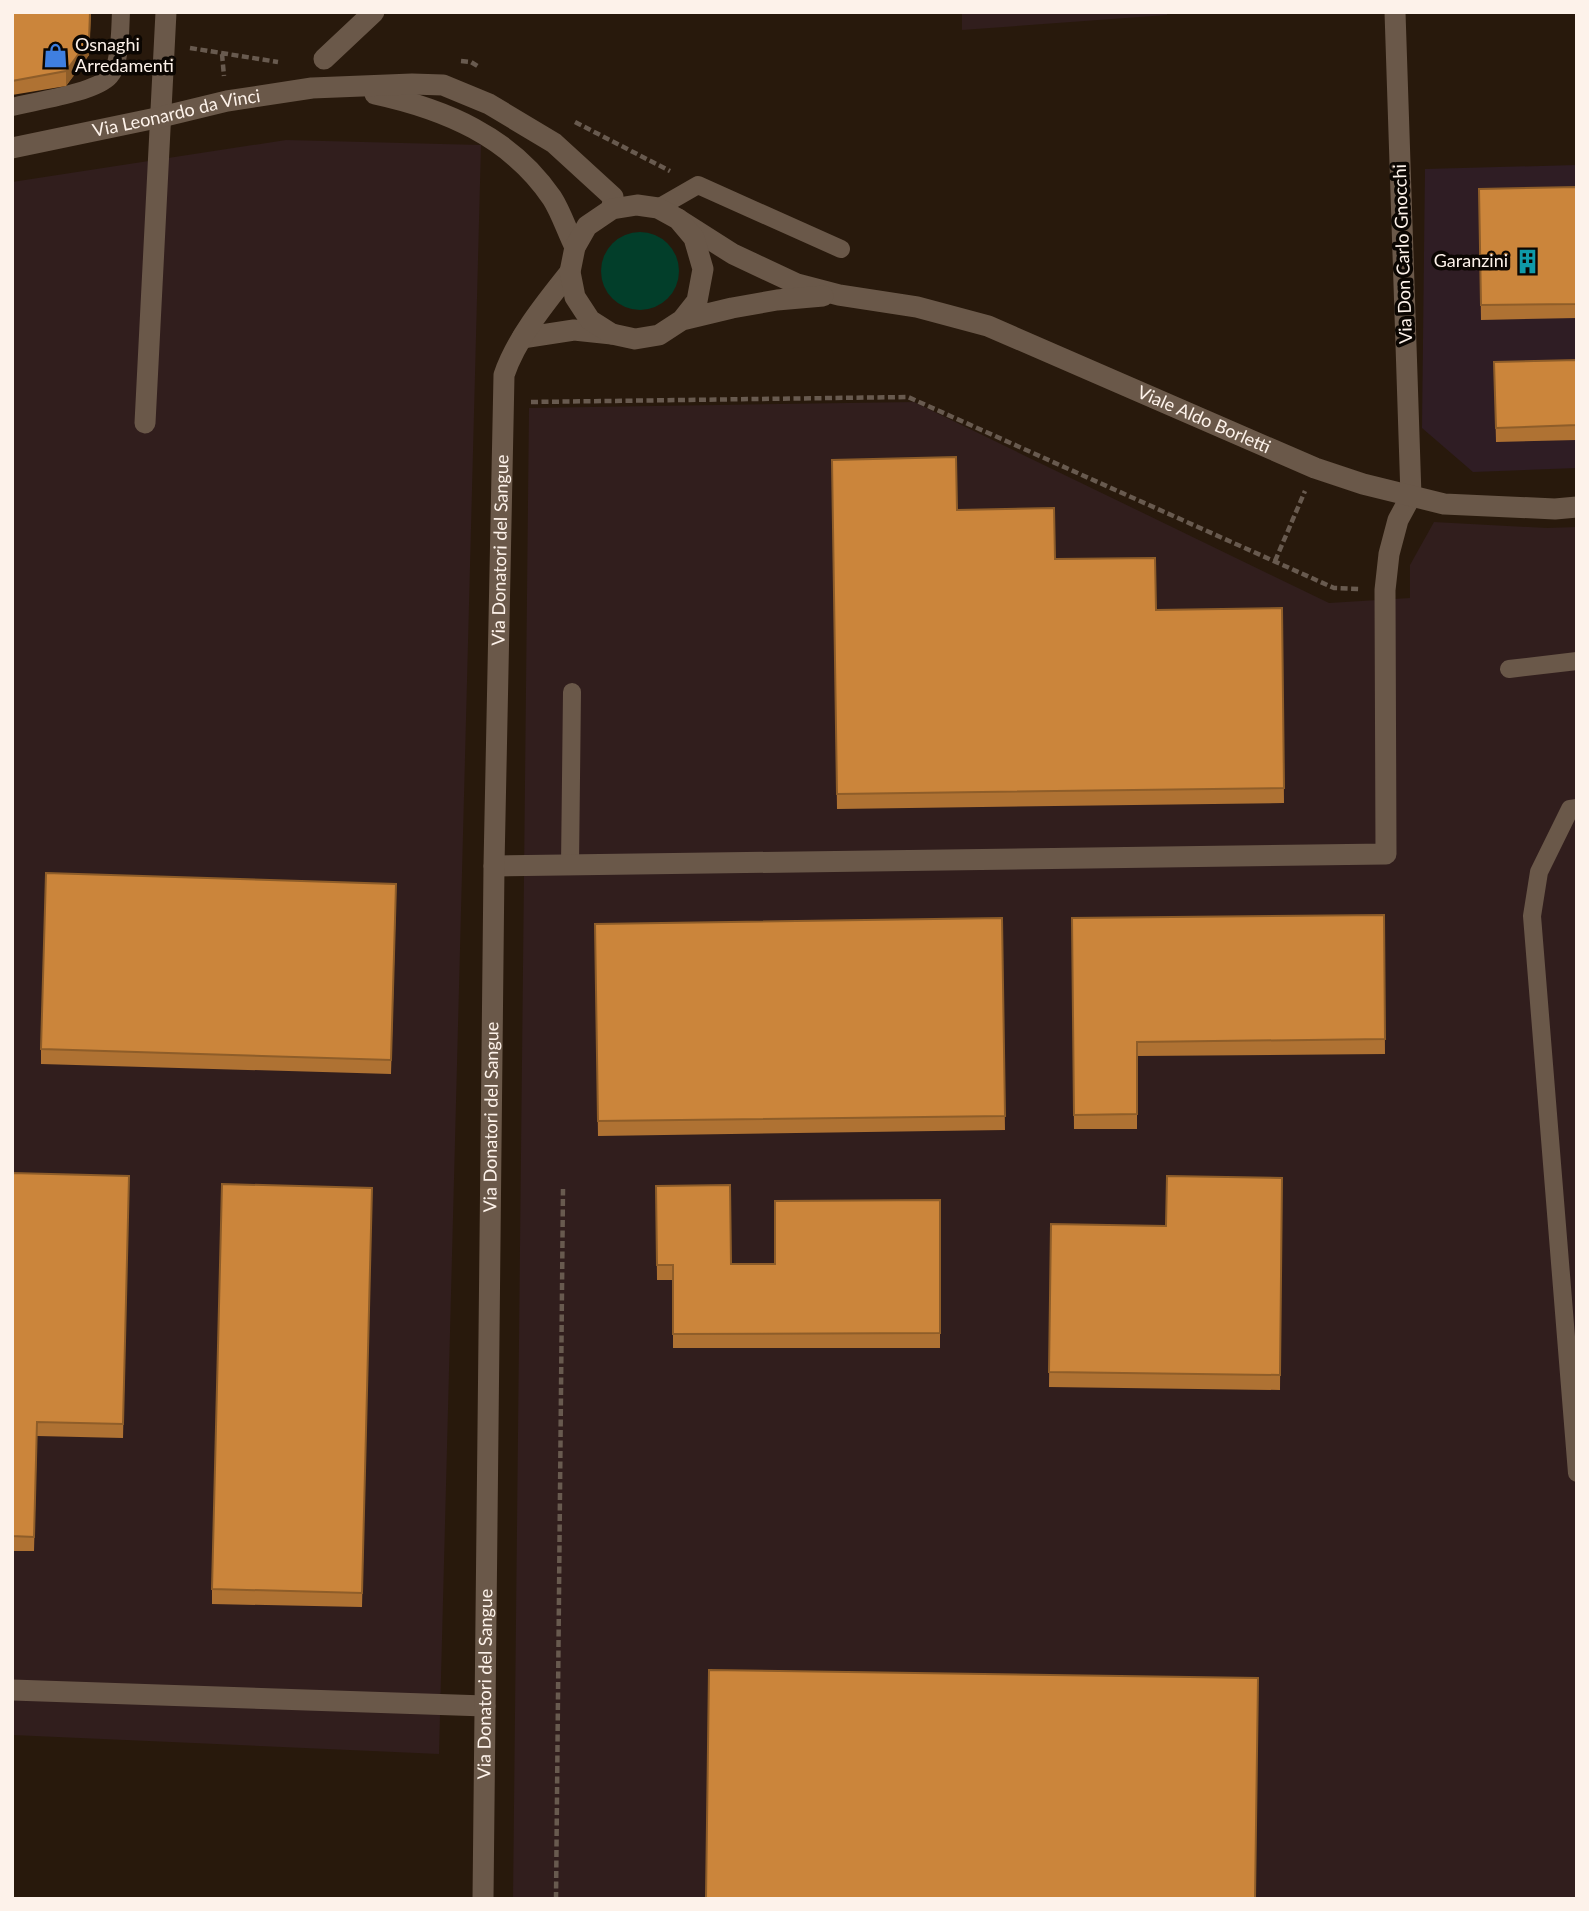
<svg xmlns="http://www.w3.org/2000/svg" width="1589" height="1911" viewBox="0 0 1589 1911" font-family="Lato,sans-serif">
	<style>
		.commercial { fill: #2f1d24 }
		.industrial { fill: #311e1d }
		.green { fill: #023e2a }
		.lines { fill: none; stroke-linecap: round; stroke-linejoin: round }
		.path { stroke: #685a4f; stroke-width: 4.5; stroke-dasharray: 7 3.5; stroke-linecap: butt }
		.lane { stroke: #6a5849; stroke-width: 18 }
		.street { stroke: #6a5849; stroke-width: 21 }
		.secondary { stroke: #6a5849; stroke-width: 21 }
		.wall { fill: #af7233 }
		.shaded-wall { fill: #8e5d29 }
		.building { fill: #cb853b; stroke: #8e5d29; stroke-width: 2 }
		.labels { text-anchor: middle; stroke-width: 7; stroke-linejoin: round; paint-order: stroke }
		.poi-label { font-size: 18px; fill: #fdf2ea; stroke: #0b0602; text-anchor: start }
		.street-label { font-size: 18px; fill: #fdf2ea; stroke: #0b0602 }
	</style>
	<rect width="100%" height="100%" fill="#28190c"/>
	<path class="commercial" d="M1577 165V468L1473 472 1422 428 1425 169Z"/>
	<path class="industrial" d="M962 12H1167V15L962 30Z
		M286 140 481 145 439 1754 12 1735V182Z
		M914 402 1329 603 1410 598V565L1434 522 1547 528 1577 527V1899H513L529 408Z"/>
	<path class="green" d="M601 271a39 39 0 1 1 78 0a39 39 0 1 1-78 0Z"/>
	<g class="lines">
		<path class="path" d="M190 48 278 62
			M222 54 224 76
			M461 61 471 62 479 67
			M575 122 670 171
			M531 402 908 397 1334 588 1360 589
			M1275 561 1305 491
			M556 1899 563 1189"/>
		<path class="lane" d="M12 107C35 101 95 93 110 76 121 64 120 28 121 12
			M658 208 698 185 841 249
			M1509 669 1577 661
			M1577 808 1570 809 1539 872 1532 916 1577 1473
			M570 865 572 692"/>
		<g class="street">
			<path d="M324 59 374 12"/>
			<path d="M522 338 574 330 612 334"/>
			<path d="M145 423 166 12"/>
			<path d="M494 866 1386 854 1385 590 1389 554 1398 520 1411 496 1395 12"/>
			<path d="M12 1690 485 1706"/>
			<path id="s1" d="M483 1899 494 866 504 375C516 339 546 302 570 272"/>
		</g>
		<g class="secondary">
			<path d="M375 94C444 109 510 136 552 198 561 212 567 231 575 247"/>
			<path id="s2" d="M12 148 161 117 227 101 312 88 412 84 443 85 489 104 554 143 613 197 612 209"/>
			<path id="s3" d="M678 219 733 254 797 284 839 295 917 307 988 326 1315 468 1363 484 1444 504 1555 509 1577 507"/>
			<path d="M682 320 697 301 703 269 694 238 678 219 658 208 637 205 612 209 587 226 575 247 570 272 575 297 590 320 612 334 635 339 659 335 682 320 732 308 777 300 823 296"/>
		</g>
	</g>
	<path class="wall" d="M12 12H91L89 55 66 86 12 95Z
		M1577 187V318L1481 320 1479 189Z
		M1577 360V440L1496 442 1494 362Z
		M832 460 957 510 1156 610 1282 608 1284 803 837 809Z
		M396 898 391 1074 41 1064V1049Z
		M1384 915 1385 1054 1137 1056V1129H1074L1072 918Z
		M1002 918 1005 1130 598 1136 595 924Z
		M12 1173 129 1176 123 1438 37 1436 34 1551H12Z
		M1282 1178 1280 1390 1049 1387 1051 1224 1166 1226Z
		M656 1186 731 1264H775L940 1200V1348H673V1280H657Z
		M372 1188 362 1607 212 1604V1589Z"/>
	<path class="shaded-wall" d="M90 12 89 55 66 86V71Z"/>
	<path class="building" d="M12 12H90L89 40 66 71 12 81Z
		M1577 187V304L1481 305 1479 189Z
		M1577 360V425L1496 428 1494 362Z
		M956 457 957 510 1054 508 1055 559 1155 558 1156 610 1282 608 1284 788 837 794 832 460Z
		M46 873 396 884 391 1060 41 1049Z
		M1384 915 1385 1039 1137 1042V1114L1074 1115 1072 918Z
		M1002 918 1005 1116 598 1121 595 924Z
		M12 1173 129 1176 123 1424 37 1422 34 1537 12 1536Z
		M1167 1176 1282 1178 1280 1375 1049 1372 1051 1224 1166 1226Z
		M222 1184 372 1188 362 1593 212 1589Z
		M730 1185 731 1264H775V1201L940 1200V1333L673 1334V1265H657L656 1186Z
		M709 1670 1258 1678 1255 1899H706Z"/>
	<defs>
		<symbol id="shop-bare" viewBox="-9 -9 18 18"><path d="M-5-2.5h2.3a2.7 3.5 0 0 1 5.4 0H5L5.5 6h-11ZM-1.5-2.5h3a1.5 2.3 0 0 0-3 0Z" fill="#3f7fe0" stroke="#0b0602" stroke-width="2.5" paint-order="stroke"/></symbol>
		<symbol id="building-bare" viewBox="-9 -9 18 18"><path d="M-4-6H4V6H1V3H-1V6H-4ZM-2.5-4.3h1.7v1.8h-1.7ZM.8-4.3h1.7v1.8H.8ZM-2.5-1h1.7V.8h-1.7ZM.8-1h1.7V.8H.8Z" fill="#0f9aa8" stroke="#0b0602" stroke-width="2.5" paint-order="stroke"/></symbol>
	</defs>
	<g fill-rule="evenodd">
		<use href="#shop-bare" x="38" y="38" width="35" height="35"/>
		<use href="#building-bare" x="1510" y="244" width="35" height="35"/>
	</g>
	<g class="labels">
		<g class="poi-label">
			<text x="75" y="51">Osnaghi<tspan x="75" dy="21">Arredamenti</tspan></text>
			<text x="1508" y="267" text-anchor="end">Garanzini</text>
		</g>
		<g class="street-label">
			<text dy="6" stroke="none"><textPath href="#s2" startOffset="168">Via Leonardo da Vinci</textPath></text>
			<text transform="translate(1403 254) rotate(-92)" y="6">Via Don Carlo Gnocchi</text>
			<text dy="6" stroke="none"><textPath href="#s3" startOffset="567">Viale Aldo Borletti</textPath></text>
			<text dy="6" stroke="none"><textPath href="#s1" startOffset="1349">Via Donatori del Sangue</textPath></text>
			<text dy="6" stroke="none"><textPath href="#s1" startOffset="782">Via Donatori del Sangue</textPath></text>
			<text dy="6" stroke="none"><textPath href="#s1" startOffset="215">Via Donatori del Sangue</textPath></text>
		</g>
	</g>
	<rect width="1589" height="1911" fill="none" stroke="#fdf2ea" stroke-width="28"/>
</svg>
